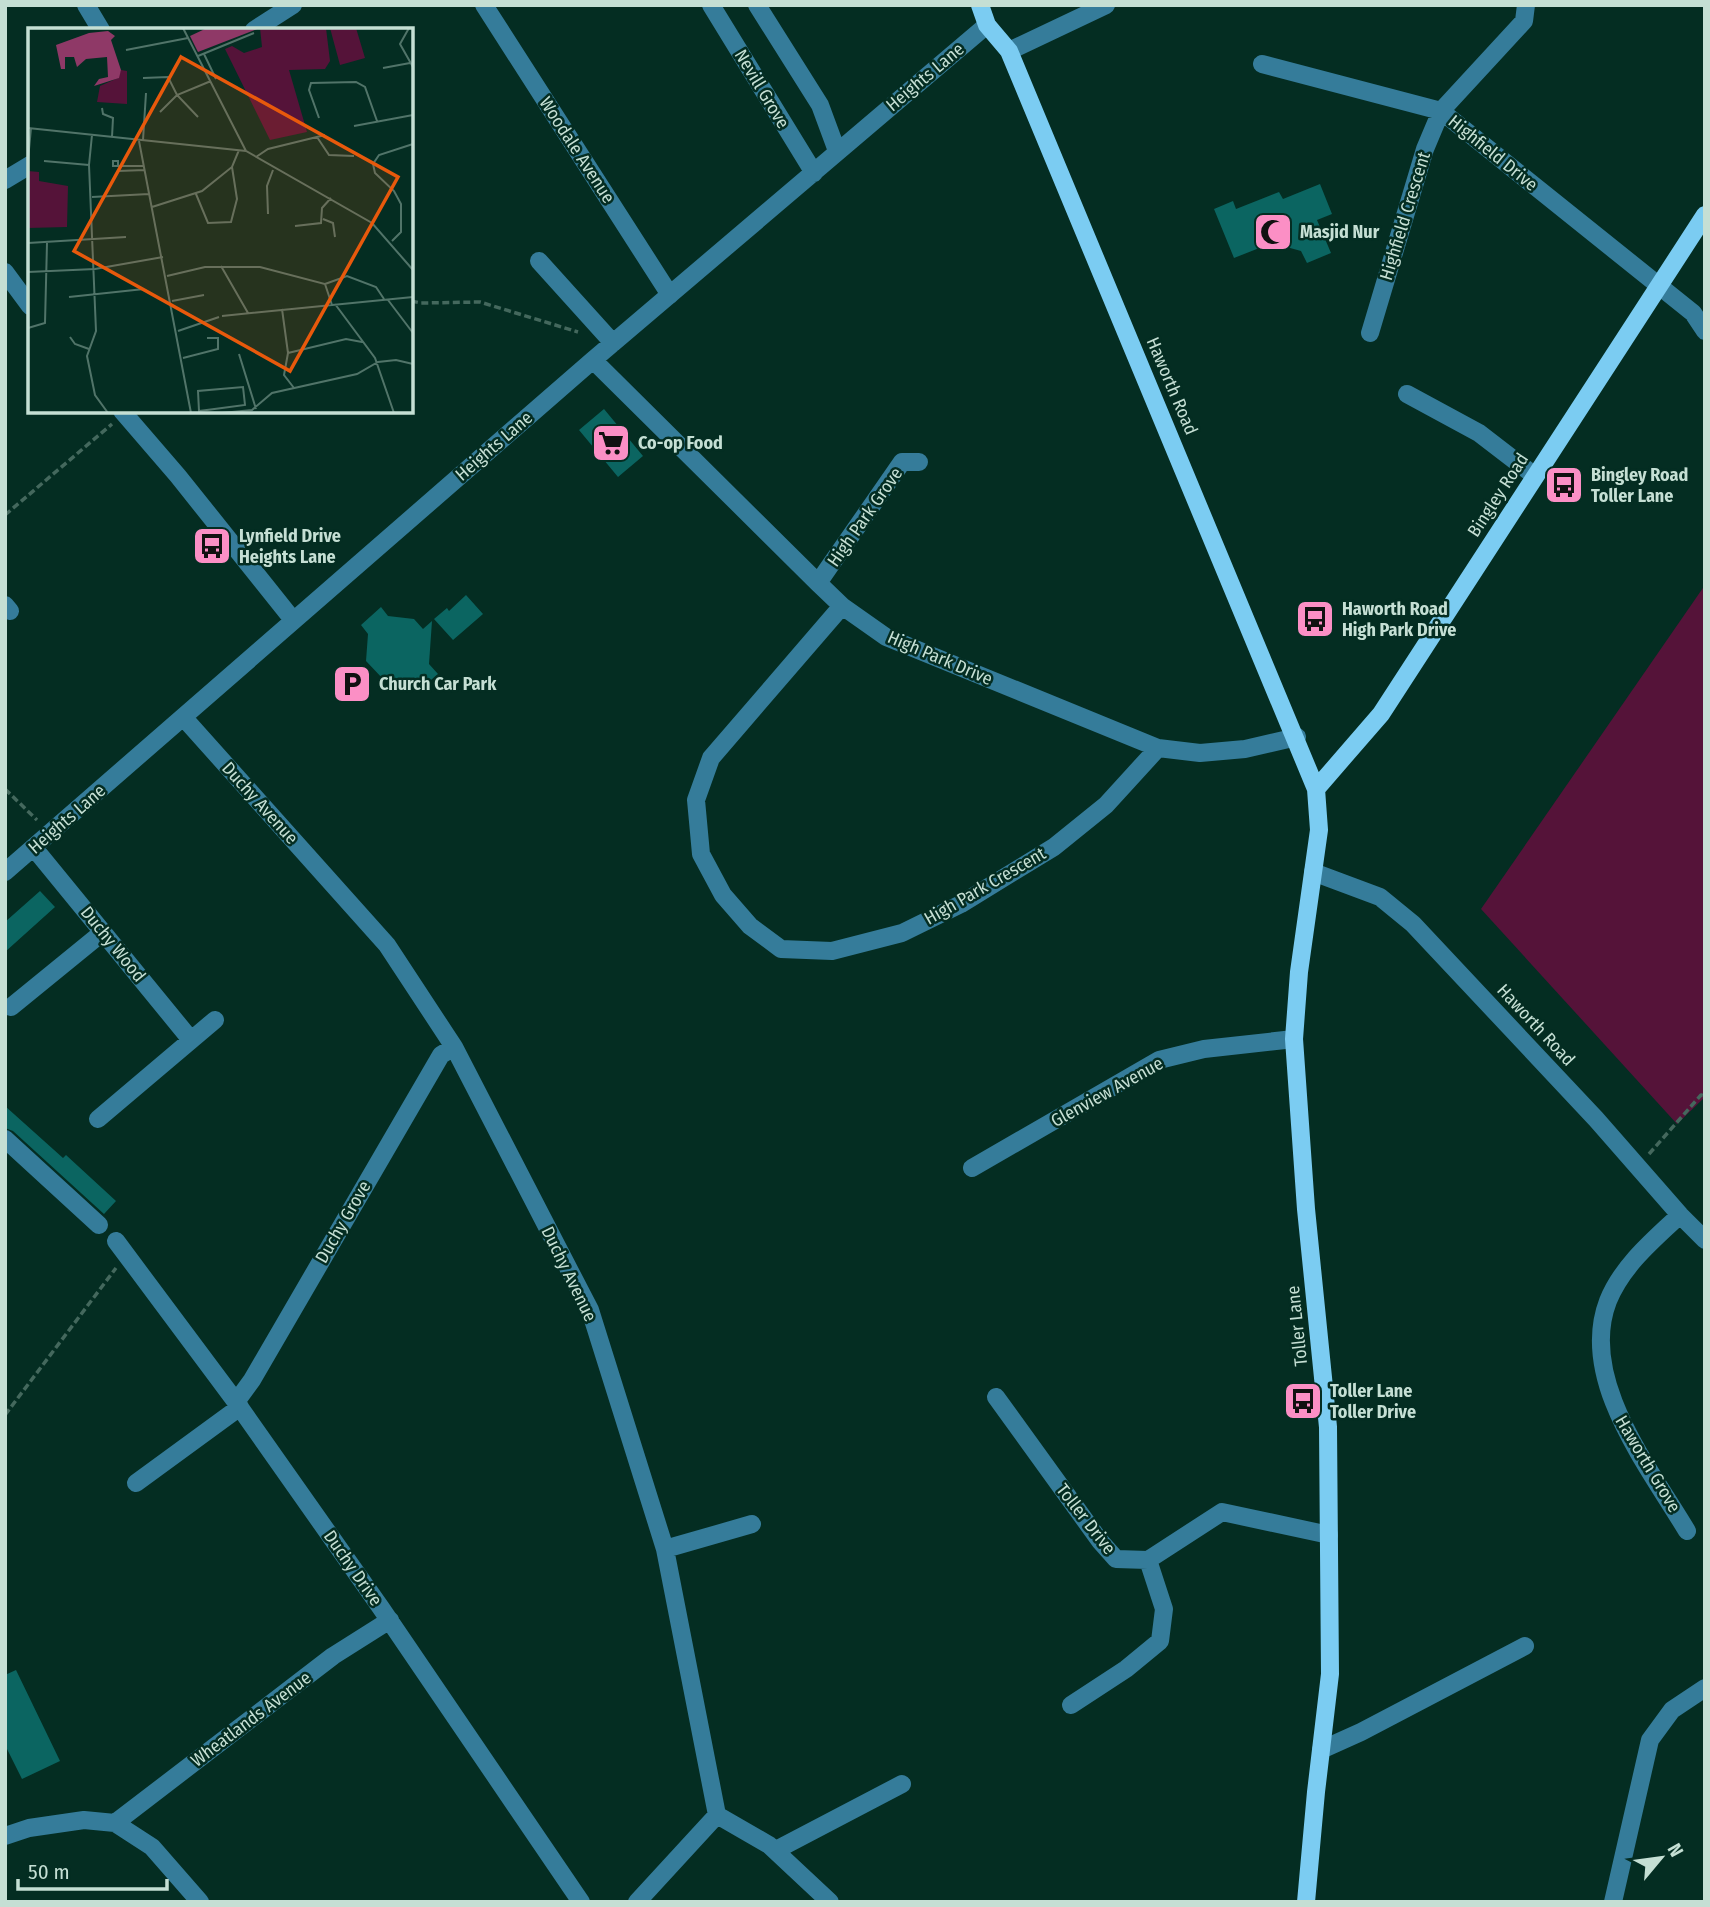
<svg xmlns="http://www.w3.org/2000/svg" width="1710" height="1907" viewBox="0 0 1710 1907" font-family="'Fira Sans Condensed',sans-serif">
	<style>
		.green { fill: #551339 }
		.building { fill: #0b6561 }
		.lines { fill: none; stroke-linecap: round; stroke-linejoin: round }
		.path { stroke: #44685d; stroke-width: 3.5; stroke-dasharray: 7 3.5; stroke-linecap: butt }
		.minor { stroke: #357c9a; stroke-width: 18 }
		.major { stroke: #7bccf2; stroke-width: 18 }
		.labels { text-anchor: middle; stroke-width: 5; stroke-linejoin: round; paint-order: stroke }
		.street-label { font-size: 18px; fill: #c5dfd4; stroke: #042d22 }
		.poi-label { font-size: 18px; font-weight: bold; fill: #c5dfd4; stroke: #042d22; text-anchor: start }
		.inset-road { fill: none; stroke: #517469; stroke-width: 2 }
		.view { fill: #e8590c; fill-opacity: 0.15; stroke: #e8590c; stroke-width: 3.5 }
		.inset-edge { fill: none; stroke: #c5dfd4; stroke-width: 3.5 }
	</style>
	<rect width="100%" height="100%" fill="#042d22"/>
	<path class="green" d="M1705 585V1097L1677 1124 1481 909Z"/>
	<path class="building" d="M1320 184 1332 214 1317 220 1331 253 1307 263 1301 251 1272 243 1234 258 1214 209 1233 201 1236 209 1279 192 1283 199Z
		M604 409 643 456 618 477 579 430Z
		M466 595 483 614 453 640 434 619 447 608 449 611Z
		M381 607 388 616 414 619 423 629 432 621 429 664 438 674 418 691 409 681 384 680 366 661 368 634 361 625Z
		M40 891 55 907 5 952V922Z
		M5 1106 63 1158 66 1155 116 1201 104 1214 13 1131 5 1128Z
		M16 1670 60 1761 22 1779 5 1745V1675Z"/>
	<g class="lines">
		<path class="path" d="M411 301 421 303 480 302 578 332
			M5 515 112 424
			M5 789 37 820
			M1649 1154 1701 1095 1705 1096
			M5 1415 116 1268"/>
		<path class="minor" d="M86 5 101 30
			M484 5 670 295
			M711 5 814 173
			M757 5 820 105 837 151
			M254 30 293 5
			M1009 51 1106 5
			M1262 64 1441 111 1693 313 1705 331
			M5 180 30 165
			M539 261 613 343
			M5 272 30 306
			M1370 333 1425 149 1441 111 1524 21 1526 5
			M593 360 818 583 842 606 886 637 1158 748 1200 753 1245 749 1297 737
			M1407 394 1479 433 1535 476
			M122 411 178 476 293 620
			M818 583 902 462H919
			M5 605 10 611
			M842 606 711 758 696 800 701 854 723 895 750 926 781 949 832 951 902 933 961 904 1054 847 1106 805 1158 748
			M184 718 387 945 454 1047 590 1310 665 1549 717 1815 637 1902
			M34 848 191 1040
			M5 872 593 360 987 25
			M1313 872 1380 897 1413 924 1596 1119 1680 1215 1705 1240
			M11 1007 103 932
			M98 1119 215 1020
			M5 1139 99 1225
			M972 1168 1159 1060 1204 1049 1294 1039
			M1680 1215C1653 1240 1622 1266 1608 1301 1578 1379 1649 1467 1687 1531
			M116 1241 236 1402 381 1608 581 1902
			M996 1397 1100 1541 1116 1559 1148 1560 1222 1512 1329 1535
			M236 1402 252 1380 441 1055 454 1047
			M136 1483 240 1407
			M665 1549 752 1524
			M1071 1705 1126 1669 1160 1641 1164 1609 1148 1560
			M1321 1750 1361 1732 1525 1646
			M717 1815 769 1845 830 1902
			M115 1823 333 1656 390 1620
			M5 1836 29 1828 84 1820 115 1823 152 1847 200 1902
			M776 1850 902 1784
			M1613 1902 1650 1740 1672 1710 1705 1688"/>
		<path class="major" d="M980 5 987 25 1009 51 1316 789 1319 830 1299 972 1294 1039 1306 1209 1328 1427 1330 1674 1316 1792 1306 1902
			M1316 789 1381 714 1705 215"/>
	</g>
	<defs>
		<symbol id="mosque-square" viewBox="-11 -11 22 22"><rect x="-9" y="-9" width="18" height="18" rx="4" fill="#fb8fc5" stroke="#042d22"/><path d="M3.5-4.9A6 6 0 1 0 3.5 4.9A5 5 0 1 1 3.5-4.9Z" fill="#111"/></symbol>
		<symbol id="supermarket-square" viewBox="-11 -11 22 22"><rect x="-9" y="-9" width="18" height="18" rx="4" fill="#fb8fc5" stroke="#042d22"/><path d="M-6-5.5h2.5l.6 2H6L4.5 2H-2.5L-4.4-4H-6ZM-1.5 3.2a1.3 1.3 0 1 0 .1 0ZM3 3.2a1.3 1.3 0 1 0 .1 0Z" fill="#111"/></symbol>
		<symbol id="bus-square" viewBox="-11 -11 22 22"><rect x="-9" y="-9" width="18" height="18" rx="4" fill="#fb8fc5" stroke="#042d22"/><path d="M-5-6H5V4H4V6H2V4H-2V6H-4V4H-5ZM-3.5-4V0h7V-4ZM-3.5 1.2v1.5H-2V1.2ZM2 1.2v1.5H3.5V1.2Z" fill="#111"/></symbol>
		<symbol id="parking-square" viewBox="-11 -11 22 22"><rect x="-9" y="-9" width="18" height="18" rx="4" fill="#fb8fc5" stroke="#042d22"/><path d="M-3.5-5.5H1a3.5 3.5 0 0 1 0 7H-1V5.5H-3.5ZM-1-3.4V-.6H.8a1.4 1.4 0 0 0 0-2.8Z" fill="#111"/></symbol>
	</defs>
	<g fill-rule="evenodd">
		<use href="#mosque-square" x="1251" y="210" width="44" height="44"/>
		<use href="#supermarket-square" x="589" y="421" width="44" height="44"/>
		<use href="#bus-square" x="1542" y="463" width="44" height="44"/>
		<use href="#bus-square" x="190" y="524" width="44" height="44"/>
		<use href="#bus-square" x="1293" y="597" width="44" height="44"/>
		<use href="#parking-square" x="330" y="662" width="44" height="44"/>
		<use href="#bus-square" x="1281" y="1379" width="44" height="44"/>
	</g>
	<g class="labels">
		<g class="street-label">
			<text transform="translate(925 77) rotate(-40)" y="6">Heights Lane</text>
			<text transform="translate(762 89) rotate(59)" y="6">Nevill Grove</text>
			<text transform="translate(577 150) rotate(57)" y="6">Woodale Avenue</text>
			<text transform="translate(1493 153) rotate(39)" y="6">Highfield Drive</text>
			<text transform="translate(1405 216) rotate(-73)" y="6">Highfield Crescent</text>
			<text transform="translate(1172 386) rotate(67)" y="6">Haworth Road</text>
			<text transform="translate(494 446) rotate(-41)" y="6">Heights Lane</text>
			<text transform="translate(1498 495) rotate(-57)" y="6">Bingley Road</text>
			<text transform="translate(865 517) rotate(-55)" y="6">High Park Grove</text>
			<text transform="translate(940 658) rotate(23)" y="6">High Park Drive</text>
			<text transform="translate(260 803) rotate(48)" y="6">Duchy Avenue</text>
			<text transform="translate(67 819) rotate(-41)" y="6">Heights Lane</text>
			<text transform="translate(985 886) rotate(-30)" y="6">High Park Crescent</text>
			<text transform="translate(113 944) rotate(51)" y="6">Duchy Wood</text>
			<text transform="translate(1536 1025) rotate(47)" y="6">Haworth Road</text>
			<text transform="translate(1107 1092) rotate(-29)" y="6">Glenview Avenue</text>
			<text transform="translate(343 1222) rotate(-60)" y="6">Duchy Grove</text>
			<text transform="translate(569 1274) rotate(64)" y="6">Duchy Avenue</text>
			<text transform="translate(1297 1326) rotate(-96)" y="6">Toller Lane</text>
			<text transform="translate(1648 1464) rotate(59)" y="6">Haworth Grove</text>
			<text transform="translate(1086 1519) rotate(52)" y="6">Toller Drive</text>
			<text transform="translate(353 1568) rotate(55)" y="6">Duchy Drive</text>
			<text transform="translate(251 1719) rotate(-37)" y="6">Wheatlands Avenue</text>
		</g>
		<g class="poi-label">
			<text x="1300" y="238">Masjid Nur</text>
			<text x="638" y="449">Co-op Food</text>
			<text x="1591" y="481">Bingley Road<tspan x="1591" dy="21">Toller Lane</tspan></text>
			<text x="239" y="542">Lynfield Drive<tspan x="239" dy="21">Heights Lane</tspan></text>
			<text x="1342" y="615">Haworth Road<tspan x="1342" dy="21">High Park Drive</tspan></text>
			<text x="379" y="690">Church Car Park</text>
			<text x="1330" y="1397">Toller Lane<tspan x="1330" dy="21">Toller Drive</tspan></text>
		</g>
	</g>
	<g transform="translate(28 28)">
		<rect width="385" height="385" fill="#042d22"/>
		<path d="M232 0H298L302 33 297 41 261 42 279 104 242 112 197 21 204 18 216 25 234 19ZM302 0H328L337 30 312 37ZM93 42 99 43V76L69 74 72 58 90 50ZM0 143 11 144V153L40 158 39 199 0 200Z" fill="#551339"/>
		<path d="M179 0H232L170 24 162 8ZM80 3 87 8 83 12 93 42 91 50 66 58 71 51 80 49 79 29 58 31 49 39 46 29H37V41H33L28 17 61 5Z" fill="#8f3967"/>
		<path class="inset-road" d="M155 0 218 123M381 0 372 16 385 39M98 22 160 10M176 26 188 51M170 28 226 5M355 40 382 35M115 50 140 49 149 67 170 89M74 80 75 86 85 90 84 109M132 84 149 67 183 53M291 90 281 62 283 55 328 54 337 59 349 93M326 98 385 87M0 100 218 123 344 195 385 242M64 107 61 137 68 303 59 328 67 367 80 385M289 109 301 127 326 128M115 112 118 65M111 113 163 385M228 129 240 121 297 107M0 132 3 100M16 133 61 137M90 138V133H85V138H116M90 143 117 142M168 166 180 195 203 194 209 171 204 139M64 169 121 166M124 179 174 163 204 139 211 122M240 186 239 158 245 142M295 191 305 195 307 209M267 198 293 195 294 180 303 170M364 213 373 204V176L366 163 347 145 345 136 351 127 385 116M0 215 98 209M193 238 220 285M0 244 67 241 135 229M139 248 177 239H232L297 256 304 277M297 256 319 248 348 259 356 271M41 269 116 261M360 272 385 305M144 273 176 267M307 276 347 330 366 385M254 281 260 325M194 288 385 269M0 300 17 295 19 215M150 303 191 289M42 309 47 316 61 321M260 325 318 311 334 314M260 325 256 347 266 360M211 326 228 381M155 330 190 321V310H179M215 359 217 377 171 383 170 363ZM194 385 224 382 244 365 329 346 350 334 368 332 385 336"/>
		<path class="view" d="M153 29 370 149 262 343 46 223Z"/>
		<rect width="385" height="385" class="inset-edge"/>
	</g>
	<rect width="1710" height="1907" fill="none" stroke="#c5dfd4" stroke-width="14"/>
	<g transform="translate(1661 1858) rotate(61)" stroke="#042d22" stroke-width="5" paint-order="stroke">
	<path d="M0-5L12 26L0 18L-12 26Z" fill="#c5dfd4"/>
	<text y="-10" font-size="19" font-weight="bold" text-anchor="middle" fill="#c5dfd4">N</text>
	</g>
	<path d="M18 1879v10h149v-10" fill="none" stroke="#c5dfd4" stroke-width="3.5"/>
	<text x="28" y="1879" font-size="21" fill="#c5dfd4" stroke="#042d22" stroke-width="5" paint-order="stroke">50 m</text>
</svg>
